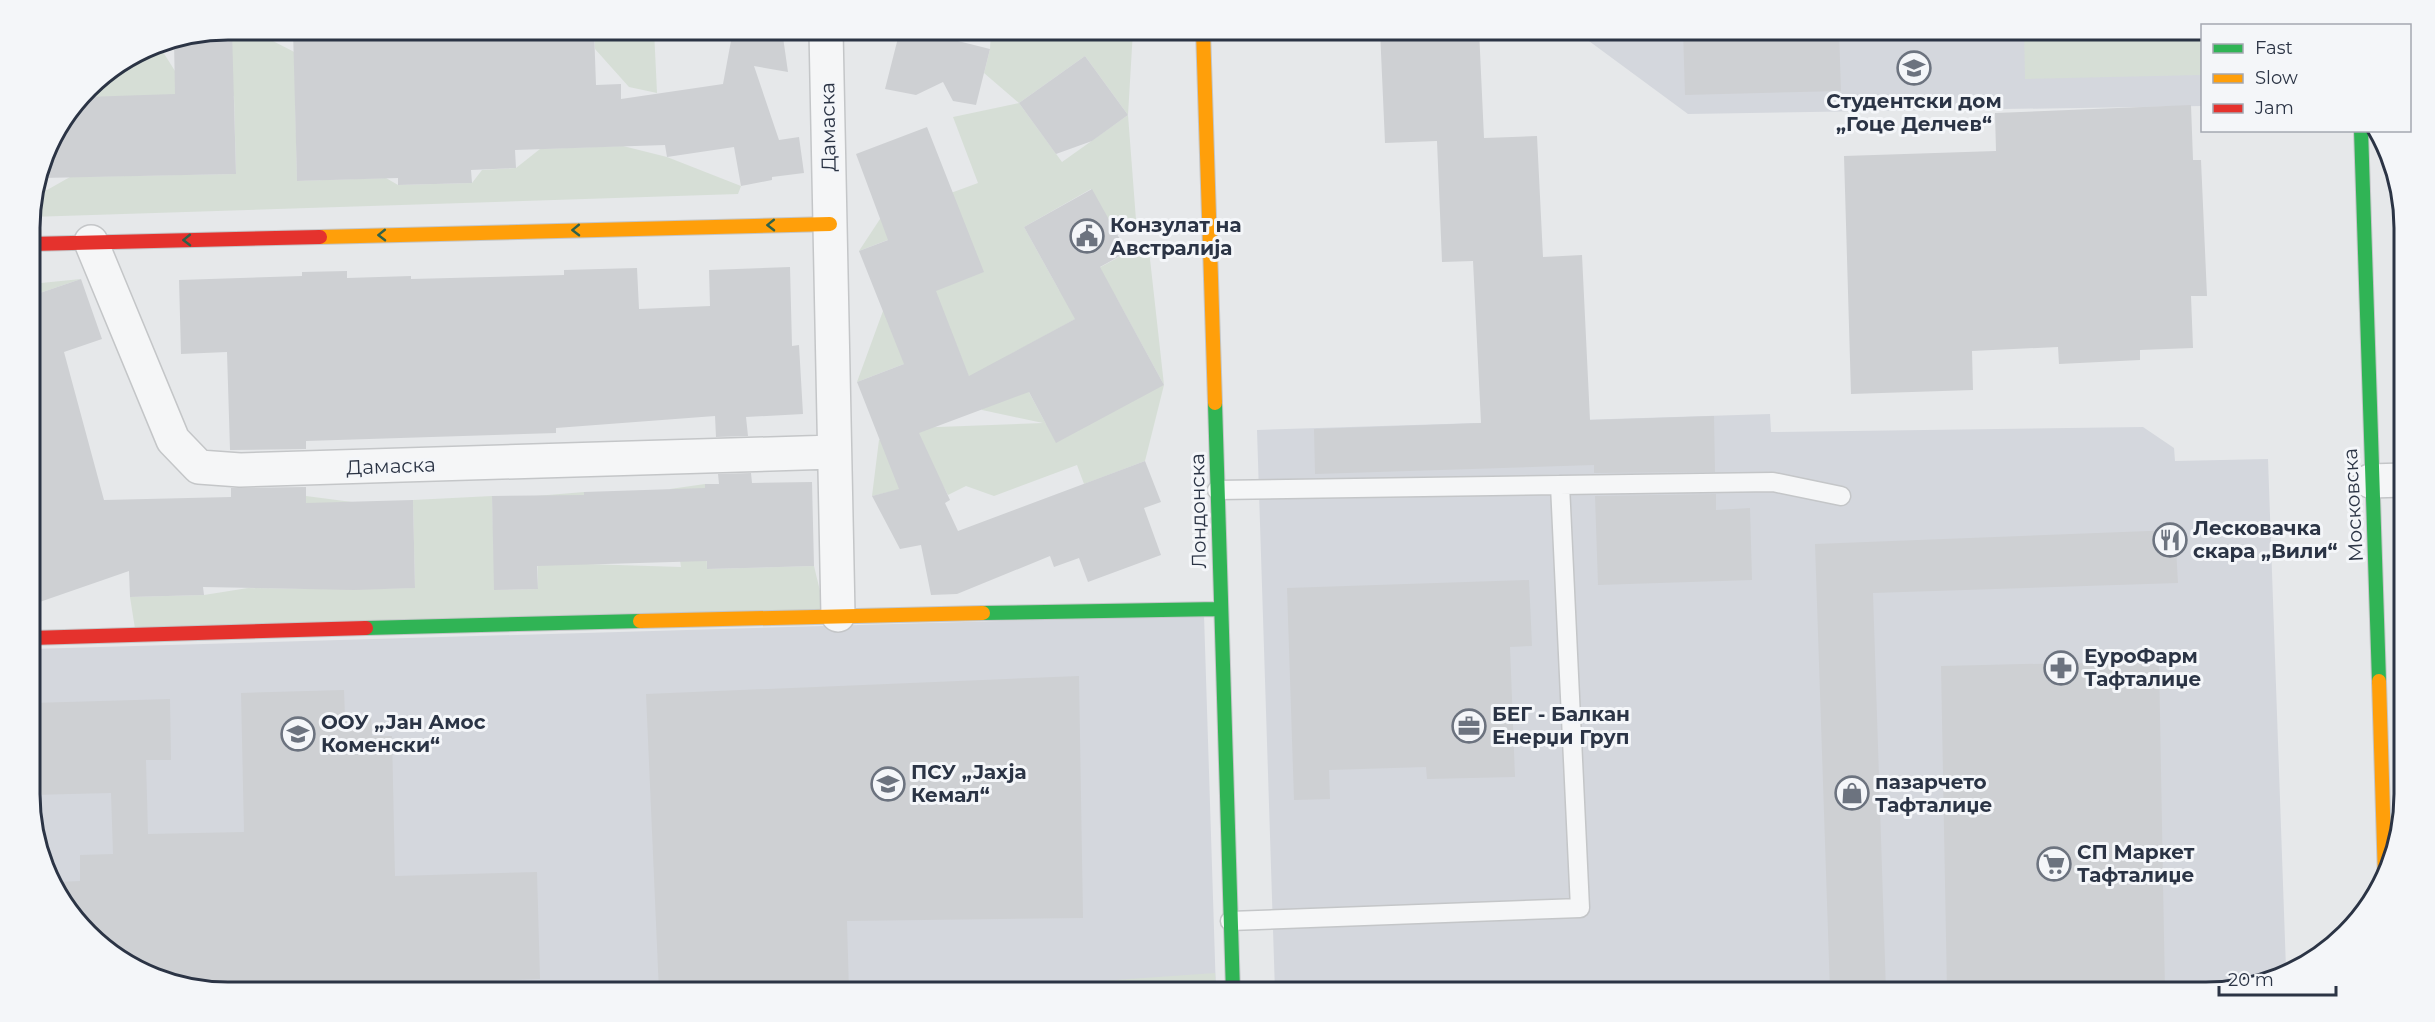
<svg xmlns="http://www.w3.org/2000/svg" width="2435" height="1022" viewBox="0 0 2435 1022" font-family="Montserrat,sans-serif">
	<style>
		.built { fill: #d4d7dd }
		.green { fill: #d6ded6; fill-rule: evenodd }
		.building { fill: #ced0d3 }
		.lines { fill: none; stroke-linecap: round; stroke-linejoin: round }
		.lane-casing { stroke: #c4c6c8; stroke-width: 21 }
		.street-casing { stroke: #c4c6c8; stroke-width: 36 }
		.fast-casing { stroke: #c4c6c8; stroke-width: 16 }
		.slow-casing { stroke: #c4c6c8; stroke-width: 16 }
		.jam-casing { stroke: #c4c6c8; stroke-width: 16 }
		.lane { stroke: #f5f6f7; stroke-width: 18 }
		.street { stroke: #f5f6f7; stroke-width: 33 }
		.fast { stroke: #30b455; stroke-width: 14 }
		.slow { stroke: #ff9f0a; stroke-width: 14 }
		.jam { stroke: #e5322d; stroke-width: 14 }
		.oneway { stroke: #2d614b }
		.labels { text-anchor: middle; stroke-width: 6; stroke-linejoin: round; paint-order: stroke }
		.poi-label { font-size: 20px; font-weight: bold; fill: #2b3445; stroke: #f4f6f9; text-anchor: start }
		.street-label { font-size: 20px; fill: #2b3445; stroke: #f4f6f9 }
		.rim { fill: none; stroke: #2b3445; stroke-width: 3 }
	</style>
	<rect width="100%" height="100%" fill="#e6e8ea"/>
	<path class="built" d="M1574 30H2202V106L1688 114Z
		M1770 414 1771 432 2143 427 2174 448 2175 461 2268 459 2286 969 2219 992H1275L1257 430Z
		M1204 615 1216 992H229L153 977 71 915 32 820 31 649Z"/>
	<path class="green" d="M594 30H654L657 93 629 87 595 49Z
		M991 30H1133L1128 115 1136 220 1115 232 1091 189 1024 227 1059 290 1148 241 1164 385 1145 461 1084 484 1077 465 994 496 966 486 948 495 940 480 872 496 879 440 911 428 1043 423 982 410 956 344 857 382 883 311 960 212 859 251 880 219 978 183 953 117 1019 103 984 73 990 49ZM1085 56 1128 115 1062 162 1019 103ZM1116 297 1164 385 1046 424 1009 355Z
		M2024 30H2202V75L2025 79Z
		M229 39H269L306 58 295 91 297 181 386 178 398 185 472 183 482 170 516 168 540 149 623 146 667 157 741 186 738 194 30 217 37 190H47L70 177 236 174 234 96 84 97 97 80 153 45 158 44 175 71Z
		M81 279 31 296V284Z
		M705 484 707 569 814 566 826 616 136 635 130 597 204 595 248 588 306 589V496L352 502 354 589 415 588 413 500 492 496 495 590 538 589 536 496 584 492 586 564 681 567 670 489Z
		M1215 973 1216 992H946Z"/>
	<path class="building" d="M232 30 236 174 41 178 51 141 84 97 175 94 174 41Z
		M293 30H594L596 85 621 84V99L723 84 733 30H782L788 72 754 66 779 140 799 137 804 173 772 177V180L741 186 734 147 667 157 665 145 515 150 516 168 471 170 472 183 398 185V178L297 181Z
		M900 30H914L990 49 976 105 953 101 943 82 916 95 885 89Z
		M1380 30H1479L1484 138 1537 136 1543 257 1582 255 1590 420 1714 416 1715 472 1594 473V465L1315 474 1314 429 1481 423 1473 261 1442 262 1437 141 1385 143Z
		M1683 30H1839L1841 91 1685 95Z
		M1085 56 1128 115 1092 141 1056 154 1019 103Z
		M2191 105 2193 160H2201L2207 296H2191L2193 348 2140 350V360L2059 364 2058 347 1972 351 1973 390 1851 394 1844 156 1996 151 1995 113Z
		M927 127 984 272 936 291 969 376 1075 319 1024 227 1092 189 1127 252 1100 267 1164 385 1056 443 1029 392 919 433 950 500 945 503 958 531 1145 461 1161 502 1144 508 1161 555 1088 582 1079 558 1054 567 1050 556 957 594 931 595 921 545 900 549 872 496 899 489 857 382 904 364 859 251 888 240 856 154Z
		M790 267 792 346 799 345 803 414 746 417 748 436 716 437 715 416 556 428V433L306 441V449L230 450 227 352 181 354 179 280 302 276V272L347 271V278L411 276V279L564 275V270L637 268 639 309 710 306 709 270Z
		M81 279 102 339 64 352 104 500 231 497V488L306 487V503L413 500 415 588 354 590 203 587 204 595 130 597 129 571 31 605V296Z
		M751 473 752 483 812 482 814 566 707 569V561L537 566 538 589 494 590 492 496 584 495V492L705 488V484H719L718 474Z
		M1716 494V510L1750 508 1752 580 1598 585 1595 496Z
		M2175 530 2178 583 1873 593 1886 992H1830L1815 544Z
		M1529 580 1532 646 1510 647 1515 777 1427 779 1426 767 1329 770 1330 799 1294 800 1287 588Z
		M2159 661 2165 991 1947 992 1941 666Z
		M1079 676 1083 918 847 921 849 992H659L646 694Z
		M344 690 345 717 371 716 372 736H392L395 876 537 872 540 979 492 981V992H229L153 977 71 915 58 882 80 881V855L113 854 111 793 32 795V703L170 699 171 760H146L148 834 244 832 241 693Z"/>
	<g class="lines">
		<defs>
			<path id="lane" d="M1217 490 1773 482 1841 496
				M1230 921 1580 908 1560 485"/>
			<path id="street" d="M826 30 838 615
				M91 242 173 440 199 467 240 470 834 452
				M2370 481 2404 480"/>
			<path id="fast" d="M2361 130 2379 681
				M1215 403 1233 992
				M983 613 1220 609
				M366 628 640 621"/>
			<path id="slow" d="M1203 30 1215 403
				M320 237 830 224
				M640 621 983 613
				M2379 681 2385 878"/>
			<path id="jam" d="M31 244 320 237
				M31 638 366 628"/>
		</defs>
		<use href="#lane" class="lane-casing"/>
		<use href="#street" class="street-casing"/>
		<use href="#fast" class="fast-casing"/>
		<use href="#slow" class="slow-casing"/>
		<use href="#jam" class="jam-casing"/>
		<use href="#lane" class="lane"/>
		<use href="#street" class="street"/>
		<use href="#fast" class="fast"/>
		<use href="#slow" class="slow"/>
		<use href="#jam" class="jam"/>
	</g>
	<defs><path id="oneway-chevron" d="M-2-3.5L2.5 0L-2 3.5" fill="none" stroke-width="1.6" stroke-linecap="round" stroke-linejoin="round" transform="scale(1.5)"/></defs>
	<g class="oneway">
		<use href="#oneway-chevron" transform="translate(771 225) rotate(179)"/>
		<use href="#oneway-chevron" transform="translate(576 230) rotate(179)"/>
		<use href="#oneway-chevron" transform="translate(382 235) rotate(179)"/>
		<use href="#oneway-chevron" transform="translate(187 240) rotate(179)"/>
	</g>
	<defs>
		<symbol id="university-ring" viewBox="-11 -11 22 22"><circle r="9.5" fill="#f4f6f9" stroke="#6c737f" stroke-width="1.5"/><path d="M0-5L7-2L0 1L-7-2ZM-4 1L0 2.5L4 1V4Q0 6-4 4Z" fill="#6c737f"/></symbol>
		<symbol id="civic-ring" viewBox="-11 -11 22 22"><circle r="9.5" fill="#f4f6f9" stroke="#6c737f" stroke-width="1.5"/><path d="M-.6-6.5H3V-4.5H.6V-3L4-1V1h2V6H-6V1h2V-1L-.6-3ZM-1.2 2.5V6h2.4V2.5Z" fill="#6c737f"/></symbol>
		<symbol id="restaurant-ring" viewBox="-11 -11 22 22"><circle r="9.5" fill="#f4f6f9" stroke="#6c737f" stroke-width="1.5"/><path d="M-5-6h1v4h1v-4h1v4h1v-4h1v5L-1.5 .5V6h-2V.5L-5-1ZM5-6V6H3V1.5H1.5Q1.5-4 5-6Z" fill="#6c737f"/></symbol>
		<symbol id="pharmacy-ring" viewBox="-11 -11 22 22"><circle r="9.5" fill="#f4f6f9" stroke="#6c737f" stroke-width="1.5"/><path d="M-2-6h4v4h4v4h-4v4h-4v-4h-4v-4h4Z" fill="#6c737f"/></symbol>
		<symbol id="office-ring" viewBox="-11 -11 22 22"><circle r="9.5" fill="#f4f6f9" stroke="#6c737f" stroke-width="1.5"/><path d="M-6-3h4V-5.5h4V-3h4V5H-6ZM-1-4.5V-3h2v-1.5ZM-6 0V1H6V0Z" fill="#6c737f"/></symbol>
		<symbol id="school-ring" viewBox="-11 -11 22 22"><circle r="9.5" fill="#f4f6f9" stroke="#6c737f" stroke-width="1.5"/><path d="M0-5L7-2L0 1L-7-2ZM-4 1L0 2.5L4 1V4Q0 6-4 4Z" fill="#6c737f"/></symbol>
		<symbol id="shop-ring" viewBox="-11 -11 22 22"><circle r="9.5" fill="#f4f6f9" stroke="#6c737f" stroke-width="1.5"/><path d="M-5-2.5h2.3a2.7 3.5 0 0 1 5.4 0H5L5.5 6h-11ZM-1.5-2.5h3a1.5 2.3 0 0 0-3 0Z" fill="#6c737f"/></symbol>
		<symbol id="supermarket-ring" viewBox="-11 -11 22 22"><circle r="9.5" fill="#f4f6f9" stroke="#6c737f" stroke-width="1.5"/><path d="M-6-5.5h2.5l.6 2H6L4.5 2H-2.5L-4.4-4H-6ZM-1.5 3.2a1.3 1.3 0 1 0 .1 0ZM3 3.2a1.3 1.3 0 1 0 .1 0Z" fill="#6c737f"/></symbol>
	</defs>
	<g fill-rule="evenodd">
		<use href="#university-ring" x="1895" y="49" width="38" height="38"/>
		<use href="#civic-ring" x="1068" y="217" width="38" height="38"/>
		<use href="#restaurant-ring" x="2151" y="521" width="38" height="38"/>
		<use href="#pharmacy-ring" x="2042" y="649" width="38" height="38"/>
		<use href="#office-ring" x="1450" y="707" width="38" height="38"/>
		<use href="#school-ring" x="279" y="715" width="38" height="38"/>
		<use href="#school-ring" x="869" y="765" width="38" height="38"/>
		<use href="#shop-ring" x="1833" y="774" width="38" height="38"/>
		<use href="#supermarket-ring" x="2035" y="845" width="38" height="38"/>
	</g>
	<g class="labels">
		<g class="poi-label">
			<text x="1914" y="108" text-anchor="middle">Студентски дом<tspan x="1914" dy="23">„Гоце Делчев“</tspan></text>
			<text x="1110" y="232">Конзулат на<tspan x="1110" dy="23">Австралија</tspan></text>
			<text x="2193" y="535">Лесковачка<tspan x="2193" dy="23">скара „Вили“</tspan></text>
			<text x="2084" y="663">ЕуроФарм<tspan x="2084" dy="23">Тафталиџе</tspan></text>
			<text x="1492" y="721">БЕГ - Балкан<tspan x="1492" dy="23">Енерџи Груп</tspan></text>
			<text x="321" y="729">ООУ „Јан Амос<tspan x="321" dy="23">Коменски“</tspan></text>
			<text x="911" y="779">ПСУ „Јахја<tspan x="911" dy="23">Кемал“</tspan></text>
			<text x="1875" y="789">пазарчето<tspan x="1875" dy="23">Тафталиџе</tspan></text>
			<text x="2077" y="859">СП Маркет<tspan x="2077" dy="23">Тафталиџе</tspan></text>
		</g>
		<g class="street-label">
			<text transform="translate(828 127) rotate(-91)" y="7">Дамаска</text>
			<text transform="translate(391 466) rotate(-2)" y="7">Дамаска</text>
			<text transform="translate(2353 505) rotate(-93)" y="7">Московска</text>
			<text transform="translate(1198 511) rotate(-91)" y="7">Лондонска</text>
		</g>
	</g>
	<path d="M0 0H2435V1022H0ZM228 40H2206A188 188 0 0 1 2394 228V794A188 188 0 0 1 2206 982H228A188 188 0 0 1 40 794V228A188 188 0 0 1 228 40Z" fill="#f4f6f9" fill-rule="evenodd"/>
	<path class="rim" d="M228 40H2206A188 188 0 0 1 2394 228V794A188 188 0 0 1 2206 982H228A188 188 0 0 1 40 794V228A188 188 0 0 1 228 40Z"/>
	<rect x="2201" y="24" width="210" height="108" fill="#f4f6f9" stroke="#a4a8b1" stroke-width="1.5"/>
	<rect x="2213" y="44" width="30" height="9" fill="#30b455" stroke="#a4a8b1" stroke-width="1.5"/>
	<text x="2255" y="54" font-size="18" fill="#2b3445">Fast</text>
	<rect x="2213" y="74" width="30" height="9" fill="#ff9f0a" stroke="#a4a8b1" stroke-width="1.5"/>
	<text x="2255" y="84" font-size="18" fill="#2b3445">Slow</text>
	<rect x="2213" y="104" width="30" height="9" fill="#e5322d" stroke="#a4a8b1" stroke-width="1.5"/>
	<text x="2255" y="114" font-size="18" fill="#2b3445">Jam</text>
	<path d="M2219 986v9h117v-9" fill="none" stroke="#2b3445" stroke-width="3"/>
	<text x="2228" y="986" font-size="18" fill="#2b3445" stroke="#f4f6f9" stroke-width="4.5" paint-order="stroke">20 m</text>
</svg>
